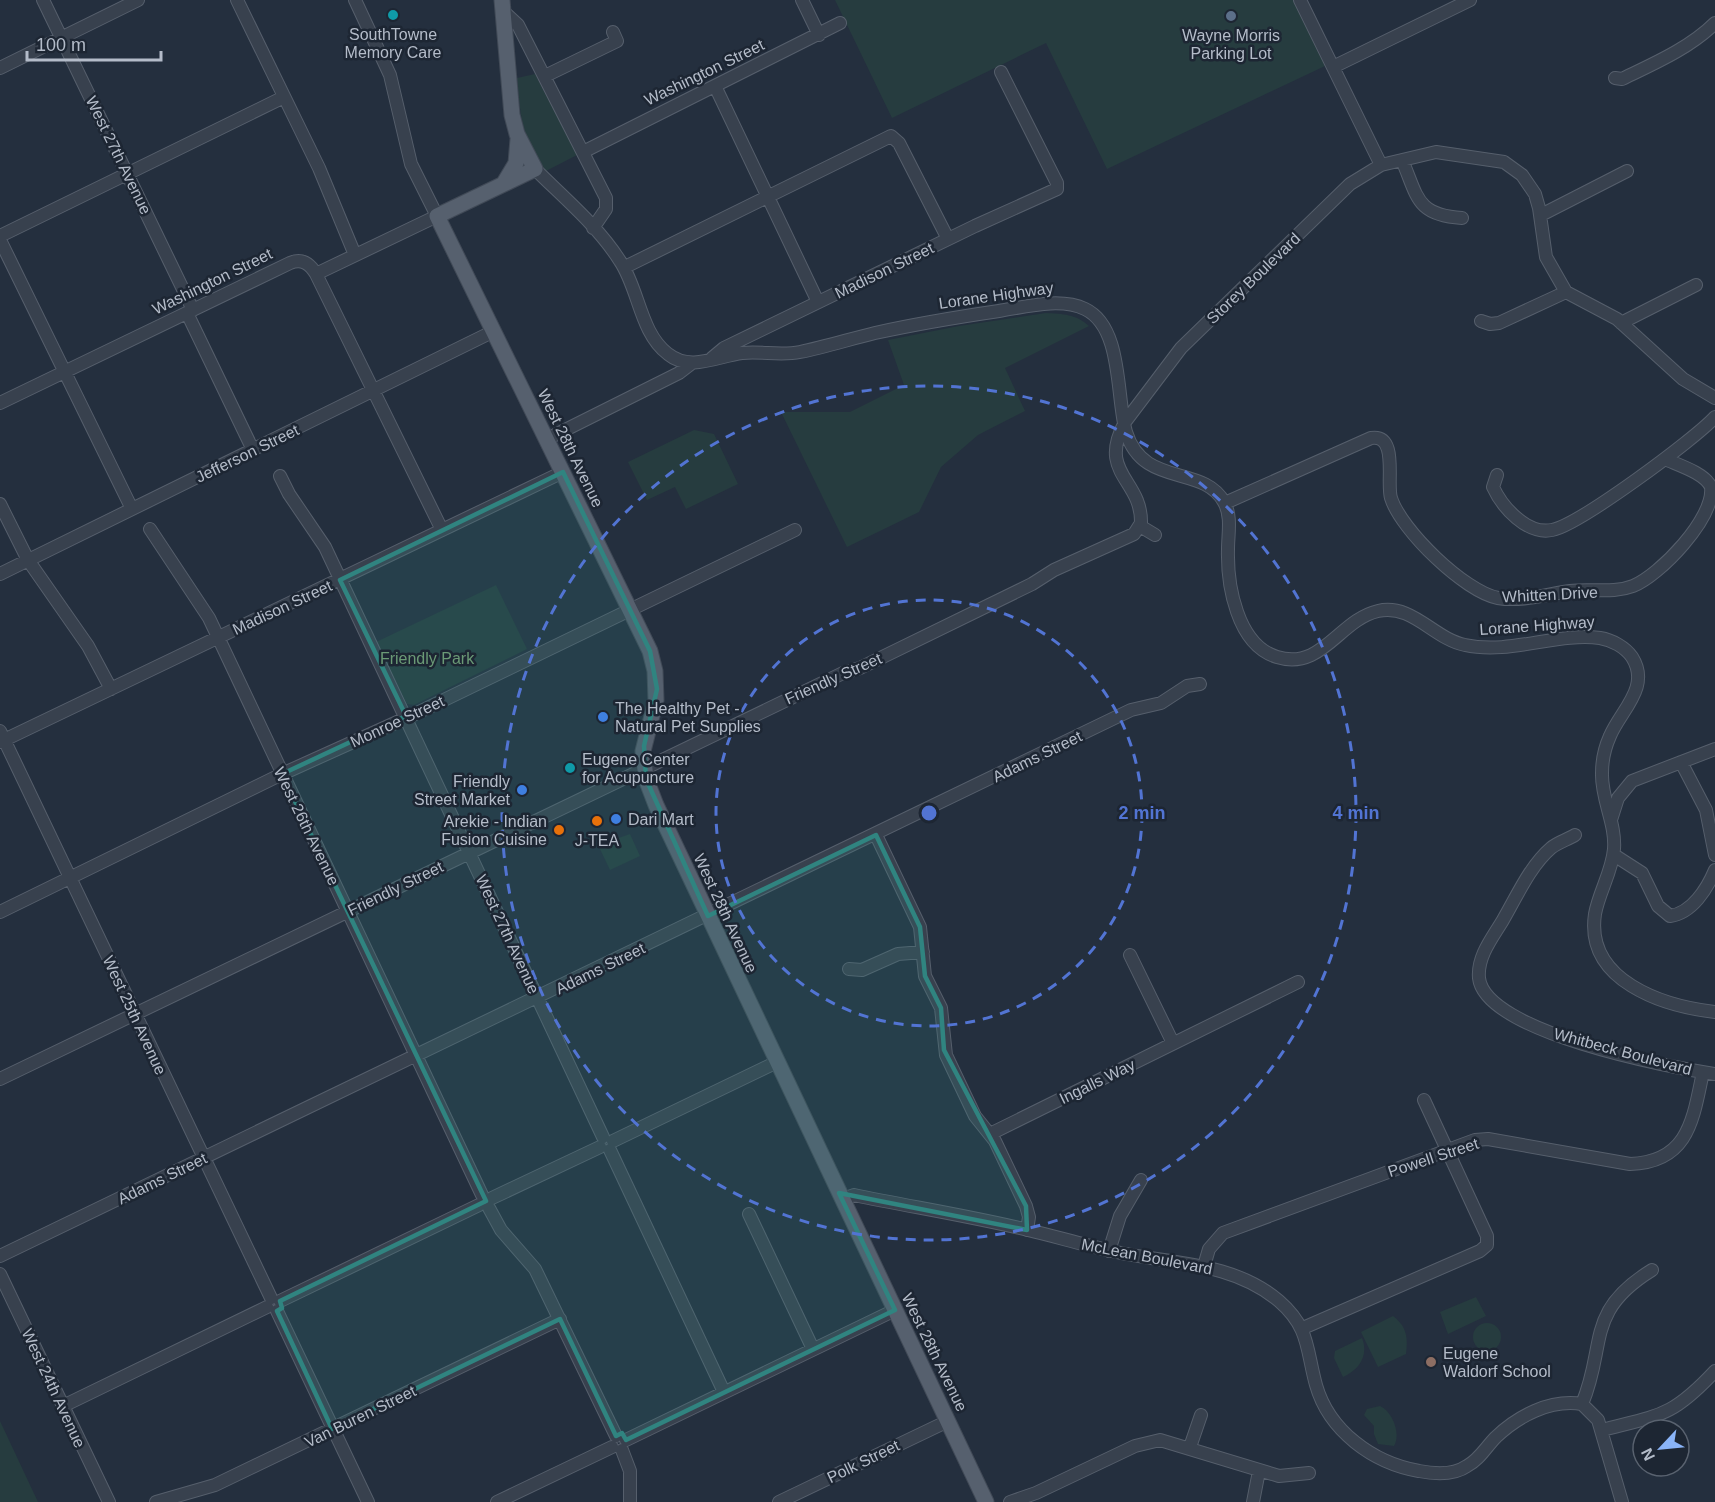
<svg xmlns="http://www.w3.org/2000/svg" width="1715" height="1502" viewBox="0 0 1715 1502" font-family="Arial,sans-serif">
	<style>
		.green { fill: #263c3f }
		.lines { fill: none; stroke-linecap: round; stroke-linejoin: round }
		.minor-casing { stroke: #565f6c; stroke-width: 14 }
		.major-casing { stroke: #414a57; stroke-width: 17 }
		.minor { stroke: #38414e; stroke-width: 12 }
		.major { stroke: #56606e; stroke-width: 15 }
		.marked { fill: #308480; fill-opacity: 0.2; stroke: #308480; stroke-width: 4.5; stroke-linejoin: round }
		.ring { fill: none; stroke: #5274d3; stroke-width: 3; stroke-dasharray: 10 8 }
		.culture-dot { fill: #0f9aa8; stroke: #1d2633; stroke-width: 2 }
		.service-dot { fill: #5c6f8a; stroke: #1d2633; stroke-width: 2 }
		.shop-dot { fill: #3f7fe0; stroke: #1d2633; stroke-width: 2 }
		.food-dot { fill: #e8710a; stroke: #1d2633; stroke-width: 2 }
		.education-dot { fill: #8d6e63; stroke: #1d2633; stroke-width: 2 }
		.labels { text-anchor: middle; stroke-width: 5; stroke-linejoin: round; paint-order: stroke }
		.poi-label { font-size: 16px; fill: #b4bcc9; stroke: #1d2633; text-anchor: start }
		.street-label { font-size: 16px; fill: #b4bcc9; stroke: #1d2633 }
		.park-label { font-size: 16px; fill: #6b9a76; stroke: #1d2633 }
		.centre { fill: #5274d3; stroke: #1d2633; stroke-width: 3 }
		.ring-label { font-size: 18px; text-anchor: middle; font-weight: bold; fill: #5274d3; stroke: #1d2633; stroke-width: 5; stroke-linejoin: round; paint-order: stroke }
	</style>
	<rect width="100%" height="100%" fill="#242f3e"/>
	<path class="green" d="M835 0H1294L1325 66 1107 169 1046 43 892 118Z
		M535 74 577 155 546 171C521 135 521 120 517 78Z
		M1046 313C1063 314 1076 314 1089 326L1005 368 1025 411 978 435 941 467 919 512 847 547 781 412H850L904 385 888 340 959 326Z
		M694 430 714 434 738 484 686 509 675 487 647 500 628 462Z
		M496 585 527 649 414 705 407 704 376 642Z
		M630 834 640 856 610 870 598 845Z
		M1476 1297 1486 1316 1448 1334 1440 1312Z
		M1393 1316C1407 1327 1408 1337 1406 1354L1378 1367 1361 1332Z
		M1473 1337a14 14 0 1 1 28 0a14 14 0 1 1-28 0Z
		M1362 1338C1369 1356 1359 1370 1343 1377L1334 1358 1335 1351Z
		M1380 1406C1393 1412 1401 1434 1394 1446L1378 1444 1374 1434V1426L1364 1415 1367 1409Z
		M0 1421 38 1502H0Z"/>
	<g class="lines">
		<defs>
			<path id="minor" d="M43 0 193 310
				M237 0 319 168 355 255
				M802 0 819 35
				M1300 0 1381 165
				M504 12 518 25 606 198V209L593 228
				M1333 67 1470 0
				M0 68 138 0
				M545 76 617 41 613 32
				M1615 78 1622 79C1653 64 1690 48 1715 23
				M715 86 818 302
				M583 152 840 23
				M1402 160C1418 197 1416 215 1462 218
				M535 169C563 197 598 226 620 261 639 289 640 333 668 354 690 372 718 356 742 353 762 351 781 356 800 352 825 347 850 339 875 333 916 324 958 317 999 311 1025 307 1060 297 1085 309 1123 327 1116 397 1126 432 1143 488 1203 464 1224 502 1232 516 1228 534 1228 549 1227 585 1237 645 1277 657 1322 671 1339 620 1378 611 1412 603 1434 639 1465 645 1510 655 1558 632 1600 638 1612 640 1625 647 1632 657 1651 687 1621 710 1610 736 1605 747 1602 761 1602 773 1601 799 1616 823 1614 849 1612 872 1599 892 1595 914 1585 981 1663 1006 1715 1012
				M1541 215 1627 171
				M0 236 284 97
				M0 240 132 509
				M625 267 891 136 899 143 948 239
				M316 274 442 530
				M187 313 253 450
				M1481 321 1490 324 1499 323 1566 292
				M1621 323 1696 285
				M712 358 724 348 975 226 1057 189V183L1001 72
				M0 403 290 263C302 258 310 264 316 274L437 216 411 164 390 75 355 0
				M547 439 679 373 692 363
				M1497 475 1493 487C1502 507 1527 535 1552 530 1579 525 1695 439 1715 417
				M280 476 289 494 325 547 603 1137
				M1225 503 1371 438C1399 434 1386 482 1391 498 1401 530 1465 592 1498 598 1522 602 1547 594 1570 591 1592 588 1612 594 1633 586 1659 576 1715 518 1711 487 1705 473 1678 465 1665 459
				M0 504 28 560 88 646 111 689
				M1140 526 1155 535
				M150 529 209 618 482 1195
				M0 574 494 331
				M0 731 271 1298
				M0 742 563 472
				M1681 762 1706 810 1715 855
				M1611 820 1618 798 1632 781 1715 749
				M876 835 920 927 925 976 941 1008 946 1055 975 1116 995 1141 1026 1206 1029 1217 1027 1230
				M1575 835C1567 840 1558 842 1551 848 1530 866 1517 896 1503 920 1493 937 1477 956 1479 978 1485 1032 1668 1067 1715 1074
				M1614 855 1642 873 1658 906 1670 916C1692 913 1707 889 1715 870
				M0 912 282 774 415 714 795 530
				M1130 955 1173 1043
				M849 969 862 970 898 954 923 952
				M0 1079 843 673 860 668 1032 584 1054 570 1134 534 1141 523C1142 479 1097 474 1125 422L1181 348 1350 184 1381 165 1436 152 1504 162 1522 175 1535 194 1539 208 1546 257 1566 292 1617 319 1683 379 1715 398
				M990 1134 1298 982
				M613 1141 777 1062
				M610 1150 724 1392
				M492 1198 600 1147
				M843 1199 854 1195C912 1207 970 1216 1028 1230 1054 1236 1080 1244 1107 1250 1165 1264 1231 1260 1279 1301 1310 1328 1306 1349 1316 1385 1329 1431 1373 1463 1419 1471 1434 1474 1454 1475 1467 1466 1479 1460 1486 1447 1496 1437 1518 1416 1550 1399 1582 1404L1598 1420 1622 1502
				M489 1208 501 1230 535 1269 616 1436
				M749 1214 813 1349
				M1109 1251 1120 1216 1141 1180
				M0 1256 1131 710 1161 703 1187 686 1200 684
				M1204 1266 1209 1249 1223 1233 1475 1140 1488 1139 1630 1164C1689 1162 1693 1119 1703 1072
				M0 1274 109 1502
				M280 1301 479 1205
				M277 1311 368 1502
				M1303 1328 1480 1251 1487 1245V1236L1424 1100
				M1582 1404C1607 1345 1584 1312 1652 1270
				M63 1406 267 1307
				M1602 1430C1660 1415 1672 1417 1715 1371
				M626 1440 895 1310
				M1190 1447 1201 1415
				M622 1450 630 1471V1502
				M156 1502 215 1485 560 1319
				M497 1502 612 1447
				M779 1502 948 1421
				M1010 1502 1036 1493 1135 1446 1160 1440 1279 1476 1309 1473
				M1253 1502 1259 1471"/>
			<path id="major" d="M502 0 512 115 517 134 535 169 437 216 650 651 655 671 656 700 643 751 646 779 656 805 986 1502
				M504 183 516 163 518 139"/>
		</defs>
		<use href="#minor" class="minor-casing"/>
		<use href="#major" class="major-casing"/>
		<use href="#minor" class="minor"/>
		<use href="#major" class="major"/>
	</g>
	<path class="marked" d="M563 472 650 651 657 689 644 746 646 779 708 916 876 835 920 927 925 976 941 1008 944 1050 1026 1206 1027 1230 839 1193 895 1310 626 1440 622 1433 616 1436 560 1319 332 1429 277 1311 282 1308 280 1301 486 1201 282 774 406 716 340 580Z"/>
	<g class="ring">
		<circle cx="929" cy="813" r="213"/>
		<circle cx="929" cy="813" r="427"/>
	</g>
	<g class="culture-dot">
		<circle cx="393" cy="15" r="6"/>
		<circle cx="570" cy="768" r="6"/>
	</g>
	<circle class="service-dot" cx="1231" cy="16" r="6"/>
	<g class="shop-dot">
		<circle cx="603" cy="717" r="6"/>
		<circle cx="522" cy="790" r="6"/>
		<circle cx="616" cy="819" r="6"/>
	</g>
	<g class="food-dot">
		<circle cx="597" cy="821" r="6"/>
		<circle cx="559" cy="830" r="6"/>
	</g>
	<circle class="education-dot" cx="1431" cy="1362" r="6"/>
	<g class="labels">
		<g class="poi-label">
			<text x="393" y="40" text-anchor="middle">SouthTowne<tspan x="393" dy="18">Memory Care</tspan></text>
			<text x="1231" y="41" text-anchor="middle">Wayne Morris<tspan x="1231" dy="18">Parking Lot</tspan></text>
			<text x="615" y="714">The Healthy Pet -<tspan x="615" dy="18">Natural Pet Supplies</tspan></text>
			<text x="582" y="765">Eugene Center<tspan x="582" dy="18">for Acupuncture</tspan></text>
			<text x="510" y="787" text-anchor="end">Friendly<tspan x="510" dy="18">Street Market</tspan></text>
			<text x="628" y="825">Dari Mart</text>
			<text x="547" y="827" text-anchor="end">Arekie - Indian<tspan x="547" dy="18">Fusion Cuisine</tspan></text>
			<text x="597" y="846" text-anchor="middle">J-TEA</text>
			<text x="1443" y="1359">Eugene<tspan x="1443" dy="18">Waldorf School</tspan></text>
		</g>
		<g class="street-label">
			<text transform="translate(704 72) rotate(-26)" y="6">Washington Street</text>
			<text transform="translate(119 155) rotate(64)" y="6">West 27th Avenue</text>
			<text transform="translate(884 270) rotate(-26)" y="6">Madison Street</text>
			<text transform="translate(1253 278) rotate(-44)" y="6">Storey Boulevard</text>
			<text transform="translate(212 281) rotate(-26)" y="6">Washington Street</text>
			<text transform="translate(996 295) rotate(-8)" y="6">Lorane Highway</text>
			<text transform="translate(571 448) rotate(64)" y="6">West 28th Avenue</text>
			<text transform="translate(247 453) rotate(-26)" y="6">Jefferson Street</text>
			<text transform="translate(1550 594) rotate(-3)" y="6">Whitten Drive</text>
			<text transform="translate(282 607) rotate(-25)" y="6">Madison Street</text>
			<text transform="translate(1537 625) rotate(-4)" y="6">Lorane Highway</text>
			<text transform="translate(833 678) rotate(-24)" y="6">Friendly Street</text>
			<text transform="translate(397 721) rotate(-25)" y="6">Monroe Street</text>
			<text transform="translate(1037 756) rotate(-26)" y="6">Adams Street</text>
			<text transform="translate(307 826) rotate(64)" y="6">West 26th Avenue</text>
			<text transform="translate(395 888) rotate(-26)" y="6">Friendly Street</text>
			<text transform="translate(726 913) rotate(65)" y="6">West 28th Avenue</text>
			<text transform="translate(508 934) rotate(65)" y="6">West 27th Avenue</text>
			<text transform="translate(600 968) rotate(-26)" y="6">Adams Street</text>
			<text transform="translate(135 1015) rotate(65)" y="6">West 25th Avenue</text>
			<text transform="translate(1623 1051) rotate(15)" y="6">Whitbeck Boulevard</text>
			<text transform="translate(1097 1081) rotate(-26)" y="6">Ingalls Way</text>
			<text transform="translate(1433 1157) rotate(-18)" y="6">Powell Street</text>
			<text transform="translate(162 1178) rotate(-26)" y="6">Adams Street</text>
			<text transform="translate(1147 1256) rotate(11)" y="6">McLean Boulevard</text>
			<text transform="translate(935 1352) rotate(64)" y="6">West 28th Avenue</text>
			<text transform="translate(54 1388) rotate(65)" y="6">West 24th Avenue</text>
			<text transform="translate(360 1416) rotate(-26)" y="6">Van Buren Street</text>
			<text transform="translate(863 1461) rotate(-26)" y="6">Polk Street</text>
		</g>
		<g class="park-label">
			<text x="427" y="664">Friendly Park</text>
		</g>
	</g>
	<circle cx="929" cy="813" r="9" class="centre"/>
	<g class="ring-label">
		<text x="1142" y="819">2 min</text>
		<text x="1356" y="819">4 min</text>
	</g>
	<g transform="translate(1661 1448) rotate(244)"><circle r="28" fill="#1d2633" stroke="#59626f" stroke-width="1.5"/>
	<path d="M0-4.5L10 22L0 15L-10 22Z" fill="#8ab4f8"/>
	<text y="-9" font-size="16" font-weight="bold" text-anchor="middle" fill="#b4bcc9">N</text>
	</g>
	<path d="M27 51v9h134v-9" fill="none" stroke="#b4bcc9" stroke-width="3"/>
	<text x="36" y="51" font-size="18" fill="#b4bcc9" stroke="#1d2633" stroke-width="4.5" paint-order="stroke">100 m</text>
</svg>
